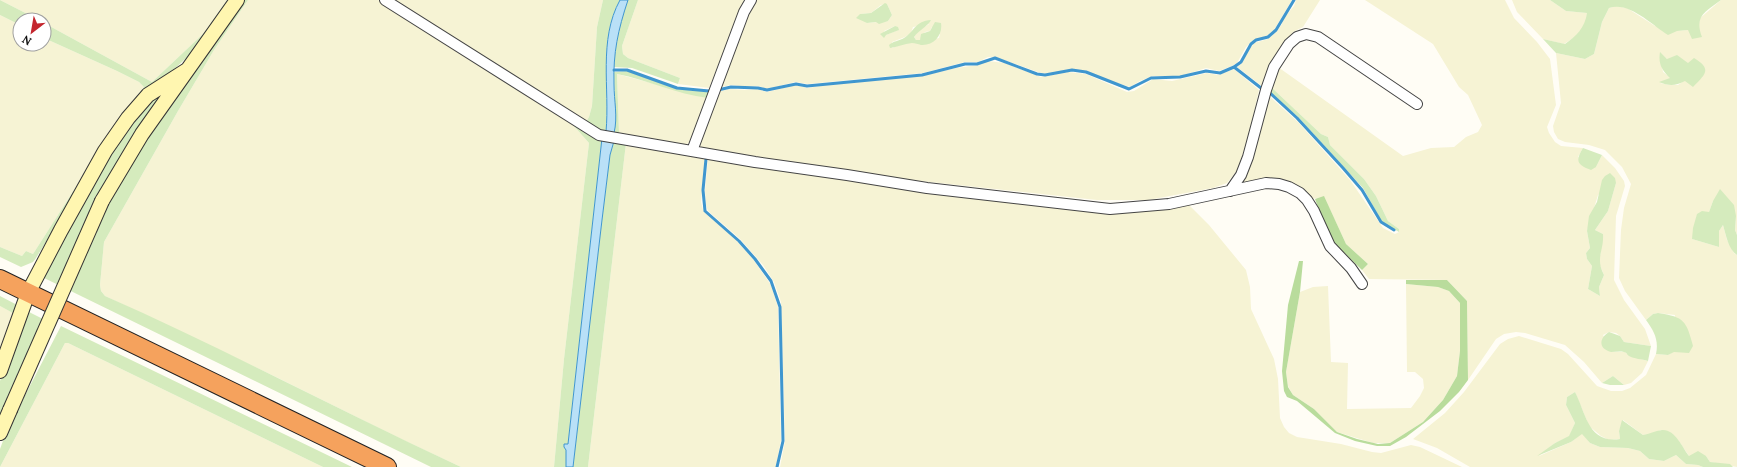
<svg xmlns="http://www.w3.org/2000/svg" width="1737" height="467" viewBox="0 0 1737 467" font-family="Lora,serif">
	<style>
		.farmland { fill: #f6f3d4; fill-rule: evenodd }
		.green { fill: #d5ebbd }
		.forest { fill: #b9dc9c }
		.water { fill: #b9e0f7; stroke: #3f96cf }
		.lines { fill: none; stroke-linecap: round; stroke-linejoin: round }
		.stream { stroke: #3f96cf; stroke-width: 3 }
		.street-casing { stroke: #444; stroke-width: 12 }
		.secondary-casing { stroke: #333; stroke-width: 16 }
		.highway-casing { stroke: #222; stroke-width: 20 }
		.street { stroke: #fff; stroke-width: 10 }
		.secondary { stroke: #fff6b0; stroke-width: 14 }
		.highway { stroke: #f5a25d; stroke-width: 18 }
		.secondary-bridge-casing { stroke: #333; stroke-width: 16; stroke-linecap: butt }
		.secondary-bridge { stroke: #fff6b0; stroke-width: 14 }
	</style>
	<rect width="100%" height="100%" fill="#fffdf5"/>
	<path class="farmland" d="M0 0H227L204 33 152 82 44 23V20H39Z
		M248 0H378L449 47 573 125 589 143 564 359 554 467H461L401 439 278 378 105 296 101 291 100 285 104 242 178 111 214 50Z
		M391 0H603L597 27 592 106 589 117 585 124Z
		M638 0H744L709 88 678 84 680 78 628 58 623 54 622 46Z
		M755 0H1292L1274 30 1268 35 1251 42 1246 47 1237 63 1232 66 1219 71 1206 68 1181 76H1153L1140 81 1130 87 1104 79 1086 71 1072 69 1046 74 1038 72 995 57H988L978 62H965L923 73 808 84 795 82 767 89 758 86 746 87 732 85 720 87 747 13ZM887 4 892 15 888 21 867 23 860 14 871 13 881 5ZM929 24 918 31 914 37 916 40H920L925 32 930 31 932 27 940 34 939 38 902 44 892 48V42L905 37 911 33 913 27ZM895 26 898 30 886 35 884 31Z
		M1296 0H1320L1303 27 1293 32 1271 65 1263 87 1237 67 1242 63 1247 52 1254 43 1268 39 1277 31 1282 24 1283 19 1294 6Z
		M1365 0H1505L1514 18 1537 42 1550 59 1556 105 1547 127 1549 133 1555 142 1561 146 1583 148 1578 157 1596 167 1602 155 1615 168 1624 181 1625 186 1616 216 1614 280 1624 300 1645 329 1651 346 1624 342 1620 336 1616 333 1609 332 1603 335 1612 352H1625L1630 356 1648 361 1642 373 1631 383 1624 385 1613 376 1602 383 1584 362 1565 345 1525 333 1516 332 1504 334 1496 339 1468 380 1467 301 1447 280 1369 279 1362 270 1368 264 1346 244 1324 197 1312 199 1302 190 1238 184 1268 95 1298 122 1350 180 1383 228 1395 234 1399 232V229L1388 221 1376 196 1364 179 1330 145 1328 137 1321 134 1270 86 1278 67 1403 156 1431 148 1454 147 1466 137 1478 132 1482 125 1468 95 1459 87 1433 44ZM1616 183 1608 211 1595 230 1603 234 1599 263 1604 275 1599 287 1600 296 1588 289 1592 266 1587 259 1586 253 1590 248 1587 231 1598 195Z
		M1512 0H1550L1566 11 1587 13 1586 24 1575 37 1564 44 1543 39 1517 12Z
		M1721 0H1737V235L1735 230 1736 216 1713 201 1709 212 1692 239 1719 247V231L1723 225 1727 240 1734 253 1737 255V467L1710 462 1706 456H1689L1678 440 1661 430 1652 434 1643 435 1623 420 1619 431 1620 439 1609 440 1601 436 1589 426 1575 392 1567 397 1566 405 1575 423 1569 437 1555 443 1539 456 1571 442 1582 433 1590 443 1600 447 1628 448 1640 451 1649 459 1664 461 1676 455 1686 464 1698 465 1703 467H1470L1437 448 1413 439 1445 413 1464 392 1500 344 1508 339 1519 336 1561 349 1568 354 1597 386 1611 391H1622L1630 388 1646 375 1656 354 1668 355 1673 352 1675 315 1658 313 1653 314 1646 320 1625 291 1619 278 1621 230 1624 208 1631 184 1622 167 1605 150 1589 145 1565 142 1558 139 1554 132 1553 126 1561 103 1556 53 1585 59 1594 54 1602 22 1609 8 1616 6 1627 8 1655 26 1677 31 1688 30 1698 26 1699 19ZM1660 53 1667 59 1688 63 1685 80 1678 85H1669L1660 83 1671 78 1663 72Z
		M0 15 20 25V44H44V38L117 71 139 82 144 87 124 112 33 254 26 251 22 256 0 247Z
		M988 61 1005 63 1041 77 1068 72 1086 74 1127 92 1134 91 1153 79 1172 81 1207 73 1218 75 1234 69 1259 90 1250 130 1239 168 1227 183 1213 188 1148 200H1097L902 179 698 148 717 92 730 89 745 90 757 89 767 92 795 85 808 88 825 85 922 76 956 68 978 65Z
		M617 74 708 98 692 141 685 145 629 136 619 133Z
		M626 143 705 158 701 202 703 210 735 239 753 259 771 285 778 307 781 440 776 467H588Z
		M708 158 1086 209 1186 202 1209 225 1246 270 1250 287 1251 309 1274 359 1278 379 1280 418 1284 427 1289 433 1297 437 1341 444 1372 452 1381 453 1411 445 1420 447 1462 467H780L785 441 781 302 774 282 763 265 740 239 708 211 706 205 705 190Z
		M1406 284 1438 287 1449 291 1460 303V351L1457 376 1443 400 1423 422 1390 443H1373L1337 432 1314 409 1293 395 1288 386 1286 372 1300 292 1313 287 1328 286 1331 362 1348 363 1347 409 1411 408 1420 396 1424 388 1423 379 1415 372H1407Z
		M0 306 14 313 0 353Z
		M65 343H68L323 467H0Z"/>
	<path class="green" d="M0 0 39 20H20V25L0 15Z
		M227 0H233L196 49 169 74 101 153 36 258 33 262 21 267 0 257V247L22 256 26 251 33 254 124 112 144 87 139 82 117 71 44 38V23L152 82 204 33Z
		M243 0H248L214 50 178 111 104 242 100 285 101 291 105 296C225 349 342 412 461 467H431L40 276 70 220 136 114 168 86 131 160Z
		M603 0H620C598 40 610 88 606 132L598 131 585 124 589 117 592 106 597 27Z
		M628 0H638L622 46 623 54 628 58 680 78 678 84 632 68 614 67C616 41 619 25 628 0Z
		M1550 0H1721C1705 12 1694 16 1702 37L1692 39 1688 30 1677 31 1668 35C1652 25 1629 1 1609 8L1602 22 1594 54 1585 59 1556 53 1543 39 1565 44C1576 36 1585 28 1587 13L1566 11Z
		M885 3 887 4 892 15 888 21 879 24 876 22 867 23 856 18 860 14 871 13Z
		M931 20C928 26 919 30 914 37L916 40H920L921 34 930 31 935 22 941 23C943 35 934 46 921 45 918 44 915 43 912 43 904 44 897 47 890 48L889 45C893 41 899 41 904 38 915 31 915 21 931 20Z
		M895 26 898 27 899 30 886 35 884 38 880 34Z
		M1660 52 1667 59 1677 55 1688 63 1694 58C1712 69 1706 74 1693 87L1685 81C1675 86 1669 86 1659 82L1670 78C1662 70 1658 64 1660 52Z
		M627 71 677 89 710 92 708 98C676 94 648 80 617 74L619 133H614L615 127 614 72Z
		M1270 86 1321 134 1328 137 1330 145 1364 179 1376 196 1388 221 1399 229V232L1382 222 1363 188 1298 117 1269 91Z
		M573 125 593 137 602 138 568 444H564C567 451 567 459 566 467H554L564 359 589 143Z
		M614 141 626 143 588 467H573L602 220 610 155Z
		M1583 148 1602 155 1596 167 1591 170C1577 165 1575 161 1583 148Z
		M1610 173 1615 178 1616 183 1608 211 1595 230 1603 234C1604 252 1595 257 1604 275L1599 287 1600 296 1588 289 1592 266 1587 259 1586 253 1590 248 1587 231 1589 216 1597 202 1602 180 1605 176Z
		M1720 189 1734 205 1736 216 1735 230 1737 235V255C1728 249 1726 235 1723 225L1719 231V247L1692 239 1693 228 1697 214 1702 211 1709 212 1713 201Z
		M0 296 21 307 13 313 0 306Z
		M27 311 47 321 0 423V381Z
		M1658 313C1685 317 1686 321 1693 346L1689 353 1674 352 1668 355 1656 354C1659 340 1654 331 1646 320L1653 314Z
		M61 326 352 467H323L68 343H65L0 467V449L7 430Z
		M1609 332 1620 336 1624 342 1651 346 1648 361C1642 359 1634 359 1629 356 1626 354 1628 353 1624 352 1620 351 1615 352 1611 352 1598 349 1599 338 1609 332Z
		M1613 376 1624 385H1610L1602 383Z
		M1575 392C1586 413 1588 444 1620 439L1619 431 1622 420 1643 435C1649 434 1655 431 1662 430 1675 429 1682 447 1689 456L1698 451 1706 456 1710 462 1730 464 1733 467H1703L1698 465 1686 464 1676 455 1664 461 1649 459 1640 451 1628 448 1600 447 1590 443 1582 434 1571 442 1537 456 1555 443 1569 436 1575 423 1566 405 1567 397Z"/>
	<path class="forest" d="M1324 196 1346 244 1368 264 1362 270 1336 245 1328 234 1315 199Z
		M1299 261H1303L1300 292 1286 372 1288 387 1293 395 1314 409 1337 432 1357 439 1378 444 1390 443 1423 422 1443 400 1457 376 1460 351V303L1449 291 1438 287 1406 284V280H1447L1467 301 1468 380 1459 392 1440 411 1406 437 1390 446H1377L1355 441 1335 433 1297 401 1287 397 1284 391 1282 371 1288 305Z"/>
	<path class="water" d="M620 0H628C618 30 613 53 614 84 614 101 618 117 614 133L606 132C610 88 598 40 620 0Z
		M602 138 614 141 610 155 602 220 573 467H566V450L564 447V444H568Z"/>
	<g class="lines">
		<path class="stream" d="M1234 67 1261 88
			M614 70H627L677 88 709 91
			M718 90 731 87 758 88 767 90 796 84 807 86 922 75 965 64H977L995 58 1037 74 1045 75 1072 70 1086 72 1129 89 1151 78 1180 77 1206 71 1220 73 1234 67 1241 62 1251 44 1256 40 1268 37 1276 30 1294 0
			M1269 92 1297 118 1343 168 1362 190 1381 222 1394 230
			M706 159 703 190 705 211 739 241 755 259 771 281 780 307 783 441 777 467"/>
		<defs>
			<path id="street" d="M385 0 599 135 755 162 847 175 927 188 1110 209 1169 204 1266 183 1279 184 1289 187 1300 193 1307 200 1314 211 1330 246 1351 268 1362 284
				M692 151 744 12 751 0
				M1230 191 1241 175 1248 157 1266 90 1274 67 1289 44 1297 37 1306 34 1318 37 1417 104"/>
			<path id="secondary" d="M102 201 142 134 237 0
				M0 371 28 293 61 230 105 151 128 118 148 95 187 70
				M0 433 10 410"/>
			<path id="highway" d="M0 279 387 467"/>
		</defs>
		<use href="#street" class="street-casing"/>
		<use href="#secondary" class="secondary-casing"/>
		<use href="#highway" class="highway-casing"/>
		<use href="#street" class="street"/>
		<use href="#secondary" class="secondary"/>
		<use href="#highway" class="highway"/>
		<defs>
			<path id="secondary-bridge" d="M10 410 102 201"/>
		</defs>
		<use href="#secondary-bridge" class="secondary-bridge-casing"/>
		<use href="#secondary-bridge" class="secondary-bridge"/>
	</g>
	<g transform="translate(32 32) rotate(211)"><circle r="19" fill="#ffffff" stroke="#a0a0a0"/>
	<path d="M0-3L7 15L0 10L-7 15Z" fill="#c4262e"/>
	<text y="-6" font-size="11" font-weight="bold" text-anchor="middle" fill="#111111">N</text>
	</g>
</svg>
